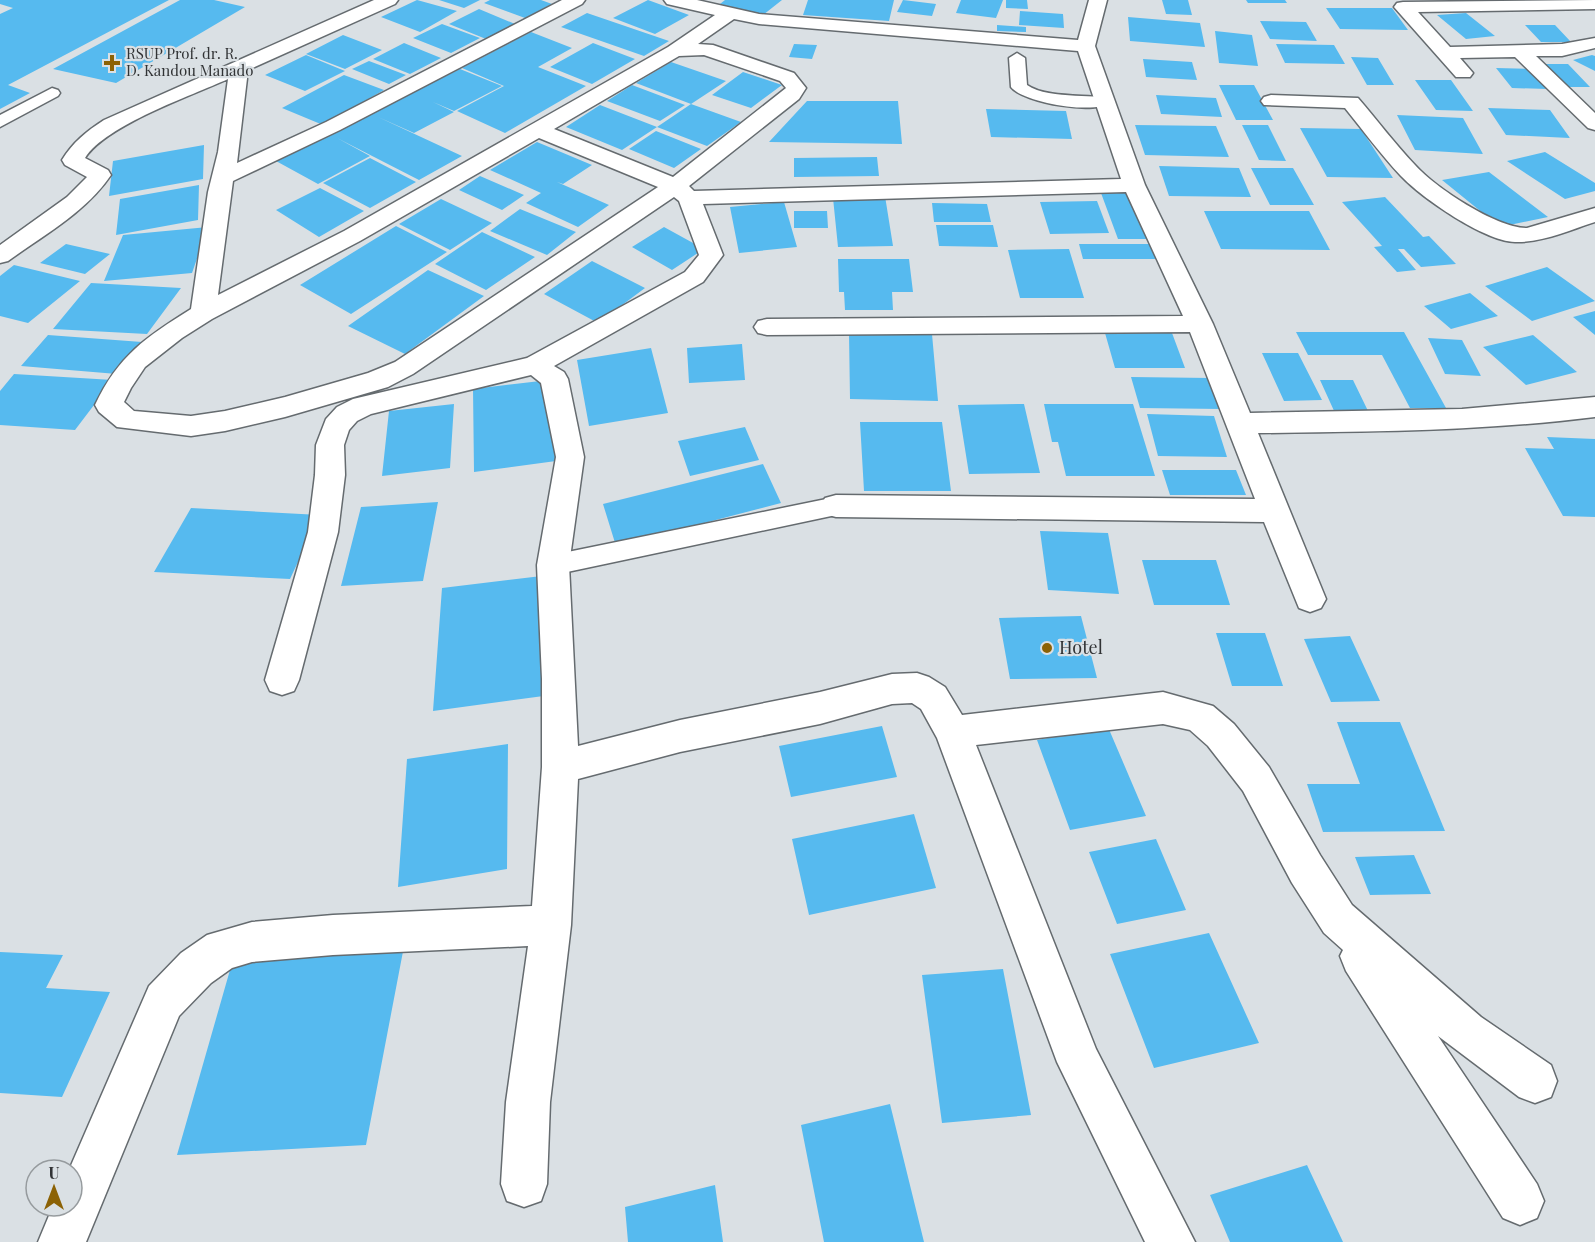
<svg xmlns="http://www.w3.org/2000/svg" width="1595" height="1242" viewBox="0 0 1595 1242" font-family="'Playfair Display',serif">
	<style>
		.building { fill: #56baef }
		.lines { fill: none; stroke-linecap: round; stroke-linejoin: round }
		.lane-casing { stroke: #656b6f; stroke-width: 3 }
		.street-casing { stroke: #656b6f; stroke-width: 3 }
		.lane { fill: #fff; fill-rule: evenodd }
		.street { fill: #fff; fill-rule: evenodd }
		.poi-dot { fill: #8c6205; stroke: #dae0e4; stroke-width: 2 }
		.labels { text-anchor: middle; stroke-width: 4.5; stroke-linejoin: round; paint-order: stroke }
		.far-poi-label { font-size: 15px; fill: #313335; stroke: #dae0e4; text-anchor: start }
		.poi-label { font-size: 18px; fill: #313335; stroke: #dae0e4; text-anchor: start }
	</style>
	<rect width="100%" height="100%" fill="#dae0e4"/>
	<path class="building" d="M0 0H169L8 85 30 93 0 109V14L13 8 0 4Z
		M180 0H214L245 7 116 83 53 69Z
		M417 0 457 11 420 32 381 17Z
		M439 0H480L464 8Z
		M490 0H541L552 4 525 18 484 3Z
		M648 0 689 15 655 34 613 18Z
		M725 0H782L763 15 720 4Z
		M808 0H894L889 21 803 15Z
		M903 0 936 4 932 16 897 12Z
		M961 0H1003L996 18 956 13Z
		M1006 0H1027L1028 9 1006 8Z
		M1162 0H1188L1192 15 1166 14Z
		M1246 0H1285L1287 3H1248Z
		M1326 8H1392L1408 30 1340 29Z
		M479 9 515 24 486 39 449 24Z
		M1020 11 1063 14 1064 28 1019 25Z
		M587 13 669 41 644 56 561 27Z
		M1466 13 1495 36 1466 39 1437 15Z
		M1128 17 1200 23 1205 47 1130 41Z
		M1260 21 1306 22 1317 41 1270 39Z
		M442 24 480 38 451 53 413 38Z
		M997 25 1026 27V32L997 31Z
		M1525 25H1555L1571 42H1541Z
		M1215 31 1252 35 1258 66 1219 63Z
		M531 32 572 48 538 67 586 86 505 133 457 111 504 86 462 68Z
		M343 35 382 50 345 69 306 54Z
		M404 43 441 58 410 74 373 59Z
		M593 43 635 59 592 84 550 67Z
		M794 44 817 45 812 59 789 57Z
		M1276 44 1334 45 1345 64 1285 63Z
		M306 55 345 71 305 91 265 75Z
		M1592 55 1595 56V71L1573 60Z
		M1351 57 1378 58 1394 85H1367Z
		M1143 59 1192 62 1197 80 1146 77Z
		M369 61 406 75 389 84 352 69Z
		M671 62 726 81 691 104 636 83Z
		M1543 64H1568L1590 87H1565Z
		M1496 68 1532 69 1548 89 1512 88Z
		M460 69 502 86 454 111 433 102 454 112 414 133 378 117 462 156 419 180 337 138 370 156 318 184 276 161Z
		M743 72 782 85 751 108 712 95Z
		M344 75 384 90 323 125 282 108Z
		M1415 80H1451L1473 111 1436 110Z
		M632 85 685 105 660 121 607 101Z
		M1219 85H1254L1273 120H1236Z
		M1156 95 1216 98 1222 117 1161 114Z
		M807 101H898L902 144 769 142Z
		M691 104 741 122 707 146 657 127Z
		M600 105 657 127 622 150 566 127Z
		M1488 108 1550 110 1570 138 1506 135Z
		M986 109 1066 111 1072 139 991 137Z
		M1397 115 1463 118 1483 154 1415 150Z
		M1135 125 1216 126 1229 157 1145 155Z
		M1242 125H1268L1286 161 1259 160Z
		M1300 128 1361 129 1393 178 1327 177Z
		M656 131 701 149 674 168 629 149Z
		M537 142 592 165 563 184 557 182 609 205 578 227 526 203 541 193 490 170Z
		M204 145 203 179 109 196 113 161Z
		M1545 152 1595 183V191L1565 199 1507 161Z
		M877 157 879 176 794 177V158Z
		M370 158 416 182 370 208 323 183Z
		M1159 166 1239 168 1251 197 1169 196Z
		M1251 168H1293L1314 205H1270Z
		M1489 172 1548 217 1500 227 1442 180Z
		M480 176 524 195 502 210 459 190Z
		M199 185 198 220 116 235 120 199Z
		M320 188 364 211 319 237 276 210Z
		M1101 193H1135L1152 239H1118Z
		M885 196 893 246 838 247 833 198Z
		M1385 197 1423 237 1429 236 1456 264 1421 267 1404 249H1398L1416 270 1397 272 1374 247 1382 246 1342 202Z
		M441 199 492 223 450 250 399 224Z
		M1097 201 1109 233 1050 234 1040 202Z
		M784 202 797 247 739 253 730 207Z
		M932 203 987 204 991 222H934Z
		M520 209 576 232 547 255 490 231Z
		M794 211H827L828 228H794Z
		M1204 211H1309L1330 250 1221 249Z
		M936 225H993L998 247 939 246Z
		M396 226 447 252 351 314 300 285Z
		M208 227 192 273 104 281 123 235Z
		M664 227 704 249 672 270 632 247Z
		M482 232 535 257 486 290 435 264Z
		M66 244 110 254 85 274 40 263Z
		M1079 244H1157L1162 259H1083Z
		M1069 249 1084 298H1020L1008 250Z
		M838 259H909L913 292H892L893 310H845L844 292H839Z
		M592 261 645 288 598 323 544 294Z
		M14 265 80 281 28 323 0 316V276Z
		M1547 267 1595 301 1532 321 1485 286Z
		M428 270 484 296 405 354 348 326Z
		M91 283 181 288 147 334 53 329Z
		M1470 293 1498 316 1451 329 1424 306Z
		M1595 311V335L1573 317Z
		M1296 332H1404L1446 408H1410L1382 355H1308Z
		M849 333 932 334 938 401 850 399Z
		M1105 333H1172L1185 368H1115Z
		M48 335 142 342 117 374 21 366Z
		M1533 335 1577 372 1526 385 1483 347Z
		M1428 338 1462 340 1481 376 1445 374Z
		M742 344 745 380 689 383 687 348Z
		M651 348 668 413 589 426 577 360Z
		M1262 353H1298L1322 400 1284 401Z
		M14 374 113 380 75 430 0 425V391Z
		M1131 377 1211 378 1222 409 1140 408Z
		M549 380 556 461 474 472 473 389Z
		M1320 380H1353L1369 413H1335Z
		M454 404 450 468 382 476 389 411Z
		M1024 404 1040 473 969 474 958 405Z
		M1044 404H1133L1155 476H1066L1058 442H1052Z
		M1147 414 1214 416 1227 457 1158 456Z
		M860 422H942L951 491H864Z
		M745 427 759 460 690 476 678 441Z
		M1547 437 1595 439V517L1563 516 1525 448 1554 449Z
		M763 464 781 503 616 546 603 504Z
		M1162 470H1236L1246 495H1170Z
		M438 502 423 581 341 586 361 507Z
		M191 508 320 515 290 579 154 572Z
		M1040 531 1108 533 1119 594 1048 590Z
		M1142 560H1216L1230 605H1154Z
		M550 575 551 695 433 711 442 588Z
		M1081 616 1097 678 1010 679 999 618Z
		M1216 633H1265L1283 686H1232Z
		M1350 636 1380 701 1331 702 1304 639Z
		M1337 722H1400L1445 831 1323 832 1307 784H1360Z
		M882 726 897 777 791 797 779 746Z
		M1108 727 1146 816 1070 830 1037 740Z
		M508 744 507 869 398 887 407 759Z
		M914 814 936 888 809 915 792 839Z
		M1156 839 1186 910 1117 924 1089 852Z
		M1414 855 1431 894 1370 895 1355 857Z
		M1209 933 1259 1043 1154 1068 1110 954Z
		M405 941 366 1145 177 1155 236 949Z
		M0 952 63 955 46 988 110 992 62 1097 0 1093Z
		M1003 969 1031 1115 942 1123 922 975Z
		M890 1104 924 1242H824L801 1125Z
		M1307 1165 1343 1242H1230L1210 1195Z
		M715 1185 723 1242H628L625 1207Z"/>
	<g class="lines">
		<defs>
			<path id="lane" d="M1017 53 1025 58 1027 85C1050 101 1104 92 1112 101 1100 116 1023 103 1011 87L1009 58Z
				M52 88 58 90 60 93 58 96 0 127V115Z
				M836 497 845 499 848 506 845 513 836 515 553 575 544 572 540 565 544 558 553 555Z"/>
			<path id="street" d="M374 0H398L395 4 248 70 237 163 326 122 562 0H585L582 4 340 130 233 181 218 295 344 231 668 47 715 15 667 4 664 0H697L759 14 1078 40 1089 0H1107L1095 46 1145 185 1213 324 1250 413 1462 409 1595 397V417C1483 431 1371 432 1258 433L1326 599 1321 608 1310 612 1299 608 1264 522 836 517 825 514 821 506 825 498 836 495 1255 499 1190 332 767 335 758 333 754 327 758 321 767 319 1183 316 1126 192 703 204 723 255 703 282 554 366 564 372 568 379 584 457 569 565 578 746 680 720 820 692 892 674 917 673 929 677 945 687 962 715 1163 692 1213 706 1234 724 1269 767 1320 855 1352 905 1481 1017 1551 1065 1557 1081 1551 1097 1535 1103 1519 1097 1438 1036 1537 1184 1544 1201 1537 1218 1520 1225 1503 1218 1346 971 1340 956 1343 950 1324 933 1292 883 1243 791 1208 746 1190 730 1163 724 976 745 1096 1049 1195 1242H1145L1057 1062 937 738 921 709 912 703 892 704 820 724 680 752 578 779 571 925 550 1102 547 1184 541 1201 524 1207 507 1201 501 1184 506 1102 528 946 333 955 252 962 232 968 211 983 179 1016 86 1242H38L53 1206H72V1170H69L149 986 181 953 207 935 252 922 333 915 532 906 542 767V679L537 565 556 457 541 383 531 375 371 414 357 421 349 430 344 445 345 475 338 532 299 680 294 691 282 695 270 691 265 680 308 532 315 475 316 445 326 419 337 407 353 399 527 358 685 272 699 255 679 201 674 197 413 374 388 387 285 417 225 431 191 436 117 427 99 412 95 405C118 356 146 337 191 309L208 192 218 152 228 79C191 96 106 125 85 158L108 170 111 175C86 212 44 235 8 261L0 263V245L67 197 87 177 65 165 62 160C73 142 87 131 104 120ZM734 19 759 24 1078 51 1121 179 694 191 689 186 799 99 806 88 794 73 713 45 698 44ZM704 55 780 81 786 88 673 177 554 129 679 56ZM539 138 658 187 395 362 368 373 285 397 225 411 191 416 134 411 124 402 131 388 145 367 182 338 212 319 360 241Z
				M1595 0V9L1418 12 1450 47 1562 44 1595 38V48L1562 56H1536L1595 113V130L1588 128 1515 57 1460 58 1473 73 1470 77H1456L1394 7 1397 3 1403 2Z
				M1271 95 1358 98C1377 120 1395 144 1415 165 1436 188 1496 228 1527 228L1595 208V222C1570 230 1541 243 1515 242 1484 241 1422 198 1401 176 1381 155 1363 130 1345 108L1264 105 1261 101 1264 97Z"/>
		</defs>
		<use href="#lane" class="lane-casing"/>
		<use href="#street" class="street-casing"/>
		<use href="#lane" class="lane"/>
		<use href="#street" class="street"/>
	</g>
	<g class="poi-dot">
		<path d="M109 54h6v6h6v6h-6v6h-6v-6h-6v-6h6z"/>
		<circle cx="1047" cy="648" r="6"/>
	</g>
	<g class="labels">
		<g class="far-poi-label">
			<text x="126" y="59">RSUP Prof. dr. R.<tspan x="126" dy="17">D. Kandou Manado</tspan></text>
		</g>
		<g class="poi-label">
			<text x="1059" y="654">Hotel</text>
		</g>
	</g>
	<g transform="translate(54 1188)"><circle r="28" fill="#dae0e4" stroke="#969b9e" stroke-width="1.5"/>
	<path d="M0-4.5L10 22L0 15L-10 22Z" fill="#8c6205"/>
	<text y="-9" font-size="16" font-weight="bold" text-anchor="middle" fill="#313335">U</text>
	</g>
</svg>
